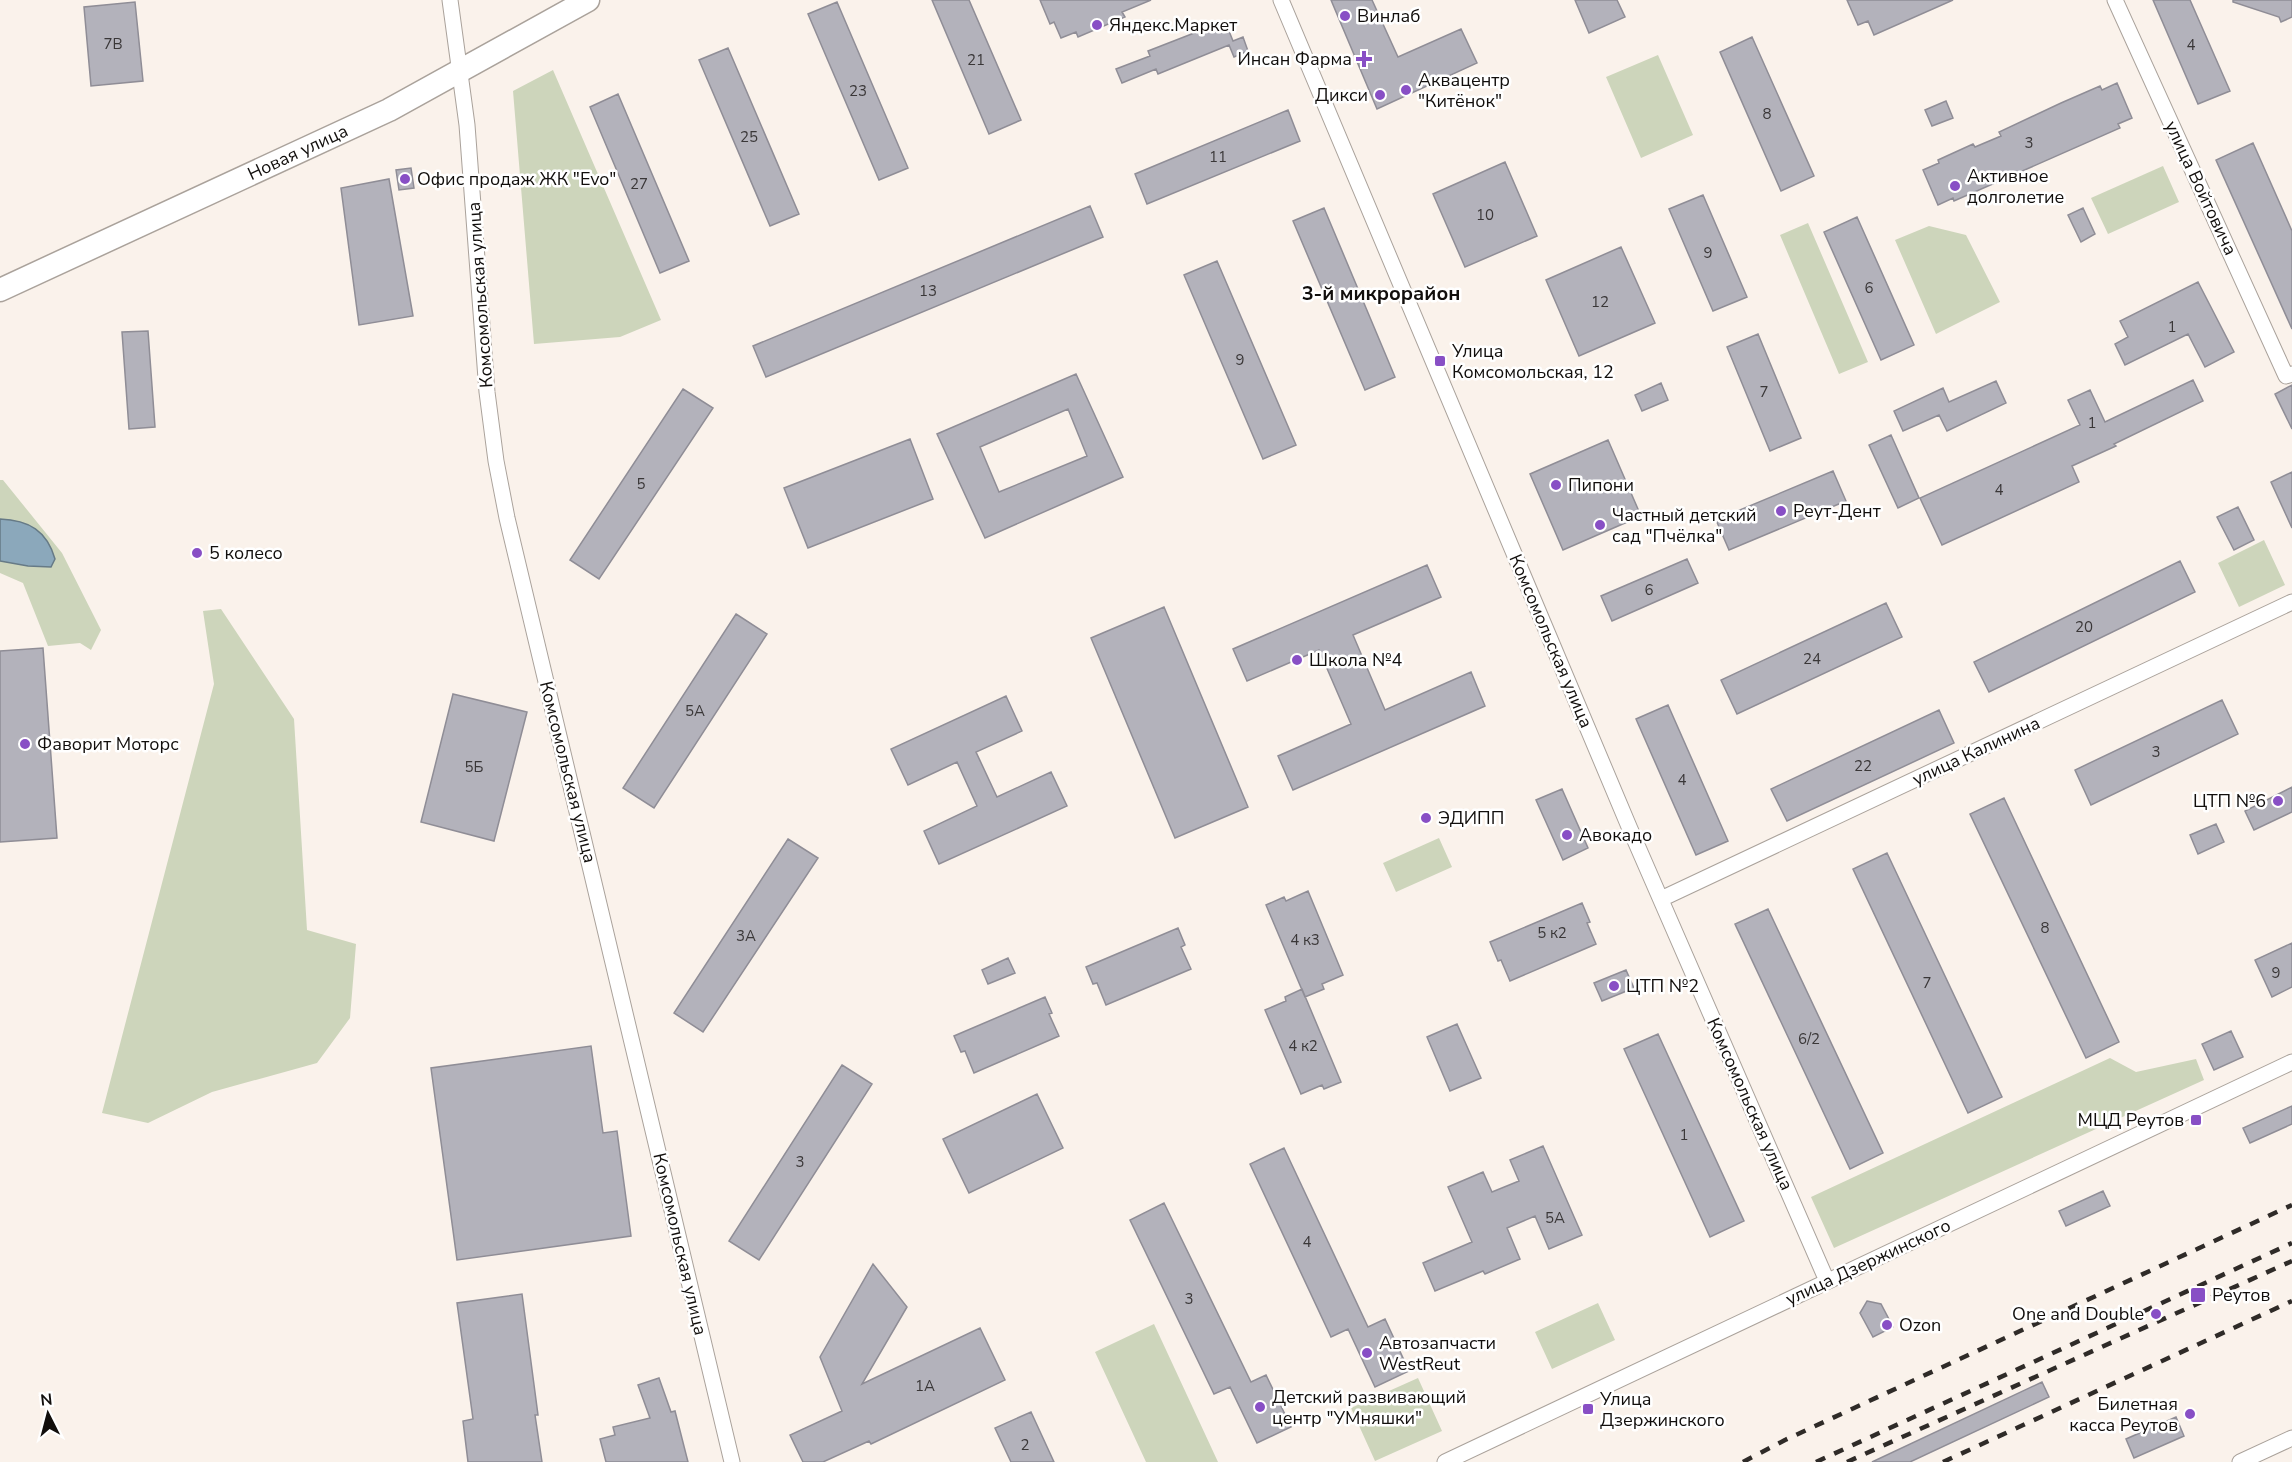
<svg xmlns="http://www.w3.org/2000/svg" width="2292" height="1462" viewBox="0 0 2292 1462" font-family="'Nunito Sans',sans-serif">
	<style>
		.green { fill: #cdd5bb }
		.water { fill: #8ba8bb; stroke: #667a86; stroke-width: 1.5 }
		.building { fill: #b3b2bb; stroke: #8f8d96; stroke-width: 1.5; fill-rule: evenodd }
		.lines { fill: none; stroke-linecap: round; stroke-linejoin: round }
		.street-casing { stroke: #aaa29b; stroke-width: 17 }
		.secondary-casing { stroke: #aaa29b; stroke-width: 25 }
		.street { stroke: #fff; stroke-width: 15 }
		.secondary { stroke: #fff; stroke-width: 22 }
		.rail { stroke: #2f2b28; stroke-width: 4.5; stroke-dasharray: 10 10; stroke-linecap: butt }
		.poi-dot { fill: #884fc5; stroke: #fff; stroke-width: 2 }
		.labels { text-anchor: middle; stroke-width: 5; stroke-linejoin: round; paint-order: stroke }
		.number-label { font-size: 15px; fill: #3a3738 }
		.poi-label { font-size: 18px; fill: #110e0c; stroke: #fff; text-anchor: start }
		.street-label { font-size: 18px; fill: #110e0c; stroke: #fff }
		.neighbourhood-label { font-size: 20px; font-weight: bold; fill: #110e0c; stroke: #fff }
	</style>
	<rect width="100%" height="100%" fill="#faf2eb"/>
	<path class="green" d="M1658 55 1693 135 1641 158 1606 77Z
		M553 70 661 320 620 337 534 344 513 91Z
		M2163 166 2179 202 2108 234 2091 198Z
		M1808 223 1868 362 1839 374 1780 235Z
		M1929 226 1966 235 2000 302 1936 334 1895 240Z
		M0 480H3L62 553 101 630 91 650 80 643 48 646 23 583 0 573Z
		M2264 540 2285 585 2239 607 2218 563Z
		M221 609 294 719 307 930 356 944 350 1018 317 1063 212 1092 148 1123 102 1113 214 684 203 611Z
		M1439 838 1452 867 1396 892 1383 863Z
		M2110 1058 2136 1072 2196 1059 2204 1080 1834 1248 1811 1197Z
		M1598 1303 1615 1340 1552 1369 1535 1332Z
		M1154 1324 1218 1462H1146L1095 1352Z
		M1418 1378 1442 1431 1375 1461 1351 1408Z"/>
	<path class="water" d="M0 519C29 520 47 531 55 559L51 567 28 566 0 561Z"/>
	<path class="building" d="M932 0H969L1021 120 989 134Z
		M1040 0H1151L1122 12 1125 17 1078 37 1076 32 1061 38 1054 22 1050 24Z
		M1331 0H1372L1398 57 1461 29 1477 63 1377 109Z
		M1575 0H1617L1625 17 1589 33Z
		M1847 0H1953L1874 35 1868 21 1858 25Z
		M2153 0H2190L2230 91 2198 104Z
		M2233 0H2292V17L2281 22 2279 17 2233 2Z
		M135 2 143 81 91 86 84 7Z
		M837 2 908 168 879 180 808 14Z
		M1225 21 1233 41 1243 37 1248 51 1234 57 1229 45 1158 74 1156 69 1122 83 1116 69 1150 56 1148 51Z
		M1752 37 1814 176 1781 191 1720 52Z
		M728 48 799 214 770 226 699 60Z
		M2117 83 2132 118 2118 124 2120 128 1954 201 1953 198 1938 205 1923 170 1939 163 1938 160 1973 144 1975 147 2001 136 1999 132 2061 103 2100 86 2102 90Z
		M618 94 689 261 660 273 590 107Z
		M1946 101 1953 118 1932 126 1925 110Z
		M1288 110 1300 141 1147 204 1135 174Z
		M2253 143 2292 231V329L2216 160Z
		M1505 162 1537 236 1465 267 1433 194Z
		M411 168 414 188 399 190 396 170Z
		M389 179 413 316 359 325 341 188Z
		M1703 195 1747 297 1713 311 1669 209Z
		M1090 206 1103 237 766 377 753 346Z
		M1324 208 1395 377 1365 390 1293 221Z
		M2083 208 2095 234 2081 242 2068 215Z
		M1857 217 1914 345 1881 360 1824 232Z
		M1621 247 1655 323 1579 356 1546 280Z
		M1217 261 1296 445 1263 459 1184 275Z
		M2198 282 2234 352 2205 367 2188 334 2125 365 2115 344 2128 337 2120 321Z
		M148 331 155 427 129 429 122 332Z
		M1758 334 1801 438 1770 451 1727 347Z
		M1076 374 1123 477 985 538 937 434ZM1068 409 1087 456 999 492 980 447Z
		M2193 380 2203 401 2114 444 2116 446 2072 466 2079 482 1942 545 1920 498 2080 425 2068 400 2090 390 2105 422Z
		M1996 381 2006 403 1947 431 1939 415 1903 431 1894 411 1943 388 1949 402Z
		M1661 383 1668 400 1642 411 1635 395Z
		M2292 385V429L2275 394Z
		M683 389 713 408 599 579 570 560Z
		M1891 435 1919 498 1898 508 1869 445Z
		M910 439 933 499 808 548 784 488Z
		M1608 440 1641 516 1563 550 1530 474Z
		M1833 471 1846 501 1729 550 1716 520Z
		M2292 472V528L2271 482Z
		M2238 507 2254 540 2234 550 2217 517Z
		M1687 559 1698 583 1612 621 1601 596Z
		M2180 561 2195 592 1989 692 1974 662Z
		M1427 565 1441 597 1353 635 1385 710 1471 672 1485 706 1293 790 1278 756 1351 724 1319 650 1247 681 1233 649Z
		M1886 603 1902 637 1737 714 1721 680Z
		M1164 607 1248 807 1175 838 1091 638Z
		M736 614 767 634 654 808 623 788Z
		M43 648 57 838 0 842V651Z
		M453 694 527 712 494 841 421 822Z
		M1006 696 1022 731 976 752 997 797 1051 772 1067 806 939 864 924 831 977 806 957 762 908 785 891 749Z
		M2222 700 2238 734 2091 805 2075 770Z
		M1668 705 1728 841 1696 855 1636 719Z
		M1939 710 1954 743 1787 821 1771 789Z
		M2292 787V812L2254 830 2245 811Z
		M1562 789 1588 848 1563 860 1536 800Z
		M2004 798 2119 1042 2086 1058 1970 814Z
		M2216 824 2224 842 2198 854 2190 835Z
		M788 839 818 858 703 1032 674 1013Z
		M1887 853 2002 1097 1968 1113 1853 869Z
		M1308 891 1343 975 1322 984 1324 989 1305 997 1266 905 1284 897 1286 901Z
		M1582 903 1590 922 1587 923 1596 944 1510 981 1501 960 1498 961 1490 942Z
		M1768 909 1883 1153 1850 1169 1735 924Z
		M1178 928 1185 945 1181 947 1191 969 1106 1005 1097 983 1093 984 1086 967Z
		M2292 943V987L2272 997 2255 960Z
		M1008 958 1015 973 988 984 982 970Z
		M1626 970 1634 988 1602 1001 1594 983Z
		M1302 989 1341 1082 1324 1089 1322 1085 1301 1094 1265 1010 1286 1001 1285 997Z
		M1045 997 1052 1013 1049 1014 1059 1036 974 1073 965 1051 961 1052 954 1036Z
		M1457 1024 1481 1078 1450 1091 1427 1037Z
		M2231 1031 2243 1057 2214 1070 2202 1044Z
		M1658 1034 1744 1221 1710 1237 1624 1049Z
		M591 1046 603 1133 617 1131 631 1236 457 1260 431 1068Z
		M842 1065 872 1084 759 1260 729 1241Z
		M1037 1094 1063 1148 969 1193 943 1139Z
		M2292 1106V1124L2250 1143 2243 1128Z
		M1543 1146 1582 1235 1549 1249 1535 1216 1507 1228 1520 1259 1485 1274 1483 1271 1435 1291 1423 1263 1472 1242 1448 1187 1483 1172 1492 1192 1519 1181 1510 1160Z
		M1284 1148 1368 1327 1385 1319 1409 1371 1375 1387 1348 1329 1331 1337 1250 1164Z
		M2103 1191 2110 1206 2066 1226 2059 1211Z
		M1164 1203 1251 1382 1266 1375 1291 1427 1257 1443 1230 1387 1214 1394 1130 1220Z
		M873 1264 907 1307 862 1384 980 1328 1005 1380 871 1444 869 1441 823 1462H803L790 1435 842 1411 820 1357Z
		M522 1294 538 1415H535L542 1462H468L463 1421 473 1419 457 1303Z
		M1867 1301 1881 1304 1893 1327 1873 1337 1860 1313Z
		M659 1378 671 1412 675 1411 688 1462H606L600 1439 615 1435 613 1427 650 1418 638 1385Z
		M2042 1382 2049 1397 1910 1462H1872Z
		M1031 1412 1054 1462H1011L995 1428Z
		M2176 1417 2184 1436 2134 1458 2126 1439Z"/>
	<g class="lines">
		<defs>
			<path id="street" d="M450 0 467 125 487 392 496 461 507 518 732 1462
				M1281 0 1630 829 1827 1281
				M2115 0 2286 376 2292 374
				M1661 899 2292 602
				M1445 1462 2292 1062
				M2240 1462 2292 1438"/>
			<g id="secondary">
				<path id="s1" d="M0 290 389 110 588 0"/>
			</g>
		</defs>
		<use href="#street" class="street-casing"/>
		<use href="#secondary" class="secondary-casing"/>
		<use href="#street" class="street"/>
		<use href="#secondary" class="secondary"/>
		<path class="rail" d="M1743 1462 1785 1440 2292 1205
			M1816 1462 2292 1243
			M1847 1462 2292 1261
			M1943 1462 2292 1301"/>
	</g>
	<g class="poi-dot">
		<circle cx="1345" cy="16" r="6"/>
		<circle cx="1097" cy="25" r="6"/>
		<path d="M1361 50h6v6h6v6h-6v6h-6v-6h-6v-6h6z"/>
		<circle cx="1406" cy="90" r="6"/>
		<circle cx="1380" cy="95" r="6"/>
		<circle cx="405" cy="179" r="6"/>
		<circle cx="1955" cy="186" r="6"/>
		<rect x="1434" y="355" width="12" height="12" rx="3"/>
		<circle cx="1556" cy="485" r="6"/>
		<circle cx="1781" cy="511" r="6"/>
		<circle cx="1600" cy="525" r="6"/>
		<circle cx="197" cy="553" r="6"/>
		<circle cx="1297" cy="660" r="6"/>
		<circle cx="25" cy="744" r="6"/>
		<circle cx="2278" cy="801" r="6"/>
		<circle cx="1426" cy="818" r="6"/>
		<circle cx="1567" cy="835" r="6"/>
		<circle cx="1614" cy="986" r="6"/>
		<rect x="2190" y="1114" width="12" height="12" rx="3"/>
		<rect x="2190" y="1287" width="16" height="16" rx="3"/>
		<circle cx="2156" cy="1314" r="6"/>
		<circle cx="1887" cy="1325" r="6"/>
		<circle cx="1367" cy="1353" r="6"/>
		<circle cx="1260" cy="1407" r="6"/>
		<rect x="1582" y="1403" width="12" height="12" rx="3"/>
		<circle cx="2190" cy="1414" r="6"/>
	</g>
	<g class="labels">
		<g class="number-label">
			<text x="113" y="49">7В</text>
			<text x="2191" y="50">4</text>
			<text x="976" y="65">21</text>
			<text x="858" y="96">23</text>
			<text x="1767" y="119">8</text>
			<text x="749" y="142">25</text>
			<text x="2029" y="148">3</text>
			<text x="1218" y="162">11</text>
			<text x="639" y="189">27</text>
			<text x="1485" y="220">10</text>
			<text x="1708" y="258">9</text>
			<text x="1869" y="293">6</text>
			<text x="928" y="296">13</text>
			<text x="1600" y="307">12</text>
			<text x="2172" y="332">1</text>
			<text x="1240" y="365">9</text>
			<text x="1764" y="397">7</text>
			<text x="2092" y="428">1</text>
			<text x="641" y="489">5</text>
			<text x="1999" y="495">4</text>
			<text x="1649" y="595">6</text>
			<text x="2084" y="632">20</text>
			<text x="1812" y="664">24</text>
			<text x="695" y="716">5А</text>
			<text x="2156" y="757">3</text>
			<text x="1863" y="771">22</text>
			<text x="474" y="772">5Б</text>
			<text x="1682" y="785">4</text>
			<text x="2045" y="933">8</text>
			<text x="1552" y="938">5 к2</text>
			<text x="746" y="941">3А</text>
			<text x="1305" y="945">4 к3</text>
			<text x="2276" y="978">9</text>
			<text x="1927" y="988">7</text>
			<text x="1809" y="1044">6/2</text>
			<text x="1303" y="1051">4 к2</text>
			<text x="1684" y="1140">1</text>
			<text x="800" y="1167">3</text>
			<text x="1555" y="1223">5А</text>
			<text x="1307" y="1247">4</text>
			<text x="1189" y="1304">3</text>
			<text x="925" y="1391">1А</text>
			<text x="1025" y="1450">2</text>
		</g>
		<g class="poi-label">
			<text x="1357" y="22">Винлаб</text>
			<text x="1109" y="31">Яндекс.Маркет</text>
			<text x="1352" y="65" text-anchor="end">Инсан Фарма</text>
			<text x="1418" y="86">Аквацентр<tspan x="1418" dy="21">"Китёнок"</tspan></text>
			<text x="1368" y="101" text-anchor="end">Дикси</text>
			<text x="1967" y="182">Активное<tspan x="1967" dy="21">долголетие</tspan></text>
			<text x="417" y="185">Офис продаж ЖК "Evo"</text>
			<text x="1452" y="357">Улица<tspan x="1452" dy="21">Комсомольская, 12</tspan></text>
			<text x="1568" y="491">Пипони</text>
			<text x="1793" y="517">Реут-Дент</text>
			<text x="1612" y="521">Частный детский<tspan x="1612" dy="21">сад "Пчёлка"</tspan></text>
			<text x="209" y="559">5 колесо</text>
			<text x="1309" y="666">Школа №4</text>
			<text x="37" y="750">Фаворит Моторс</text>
			<text x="2266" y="807" text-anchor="end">ЦТП №6</text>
			<text x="1438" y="824">ЭДИПП</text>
			<text x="1579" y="841">Авокадо</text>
			<text x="1626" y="992">ЦТП №2</text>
			<text x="2184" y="1126" text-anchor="end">МЦД Реутов</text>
			<text x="2212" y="1301">Реутов</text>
			<text x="2144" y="1320" text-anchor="end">One and Double</text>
			<text x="1899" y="1331">Ozon</text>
			<text x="1379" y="1349">Автозапчасти<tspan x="1379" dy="21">WestReut</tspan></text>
			<text x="1272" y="1403">Детский развивающий<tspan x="1272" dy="21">центр "УМняшки"</tspan></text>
			<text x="1600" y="1405">Улица<tspan x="1600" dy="21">Дзержинского</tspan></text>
			<text x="2178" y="1410" text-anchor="end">Билетная<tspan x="2178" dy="21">касса Реутов</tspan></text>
		</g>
		<g class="street-label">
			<text dy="6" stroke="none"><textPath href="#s1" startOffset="328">Новая улица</textPath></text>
			<text transform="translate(2201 188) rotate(65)" y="6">улица Войтовича</text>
			<text transform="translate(480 295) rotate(-94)" y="6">Комсомольская улица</text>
			<text transform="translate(1551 641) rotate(67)" y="6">Комсомольская улица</text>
			<text transform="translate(1976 751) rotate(-25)" y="6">улица Калинина</text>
			<text transform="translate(568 772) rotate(76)" y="6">Комсомольская улица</text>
			<text transform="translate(1750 1104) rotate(66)" y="6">Комсомольская улица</text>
			<text transform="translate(680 1244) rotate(77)" y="6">Комсомольская улица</text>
			<text transform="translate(1868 1262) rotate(-25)" y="6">улица Дзержинского</text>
		</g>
		<g class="neighbourhood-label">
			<text x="1381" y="300">3-й микрорайон</text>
		</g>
	</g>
	<g transform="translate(48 1414) rotate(354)" stroke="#ffffff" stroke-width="4.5" paint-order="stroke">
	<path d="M0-4.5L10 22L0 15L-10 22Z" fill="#110e0c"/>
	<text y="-9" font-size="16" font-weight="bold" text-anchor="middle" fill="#110e0c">N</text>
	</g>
</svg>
